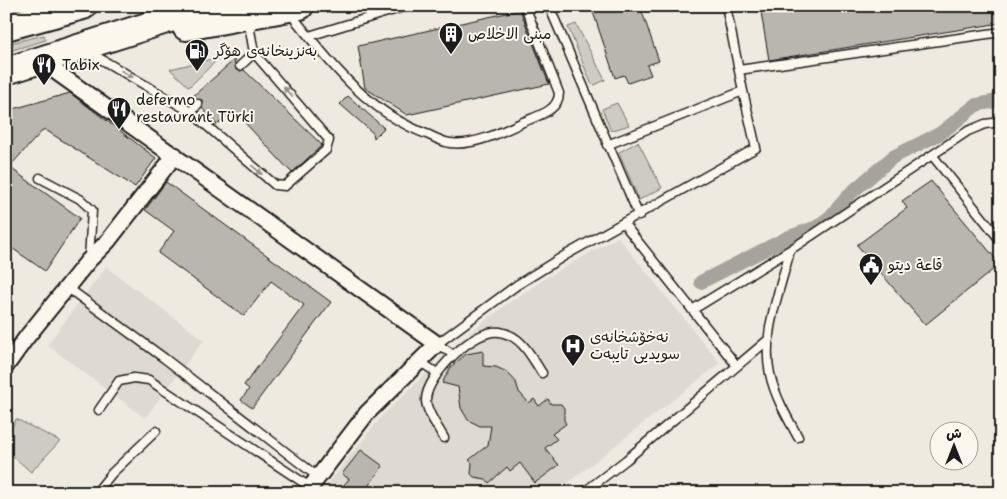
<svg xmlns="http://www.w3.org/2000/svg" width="1007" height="499" viewBox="0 0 1007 499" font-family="'Shantell Sans','Playpen Sans Arabic',sans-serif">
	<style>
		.built { fill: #dedad1 }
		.green { fill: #ceccc2; stroke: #75746f }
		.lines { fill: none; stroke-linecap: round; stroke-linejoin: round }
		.canal { stroke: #a6a39d; stroke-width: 14 }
		.building { fill: #b9b6af; stroke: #1c1c1c }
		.lane-casing { stroke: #1c1c1c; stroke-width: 11 }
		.street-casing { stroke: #1c1c1c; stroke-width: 19 }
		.highway-casing { stroke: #1c1c1c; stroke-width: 30 }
		.lane { stroke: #fbf7ec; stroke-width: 8 }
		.street { stroke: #fbf7ec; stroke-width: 15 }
		.highway { stroke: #fbf7ec; stroke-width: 26 }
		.oneway { fill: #97948e }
		.labels { text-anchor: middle; stroke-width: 4; stroke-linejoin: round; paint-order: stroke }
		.poi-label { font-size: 15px; fill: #1c1c1c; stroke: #fbf7ec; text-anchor: start }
	</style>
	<rect width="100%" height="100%" fill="#eeeadf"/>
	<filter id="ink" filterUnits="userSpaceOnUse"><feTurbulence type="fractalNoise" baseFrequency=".02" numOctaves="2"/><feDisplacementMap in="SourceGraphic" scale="10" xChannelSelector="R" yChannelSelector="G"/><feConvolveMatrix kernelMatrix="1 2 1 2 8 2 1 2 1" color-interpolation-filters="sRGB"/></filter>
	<g filter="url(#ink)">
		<path class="built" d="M618 237 720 363 555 493H321L381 417 458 342 507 304 546 278Z
			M106 267 204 340 145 418 47 345Z"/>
		<path class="green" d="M576 24 605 80 595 85 591 83 568 27Z
			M44 35 46 40 6 52V44Z
			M220 57 189 87 170 69Z
			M617 103 629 125 611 131 602 109Z
			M638 142 662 188 639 200 619 152Z
			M16 419 60 441 31 472 6 450V440Z"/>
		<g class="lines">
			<path class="canal" d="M701 282 789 237 817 227 830 217 851 193 893 157 941 133 976 105 1001 100"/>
		</g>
		<path class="building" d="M591 6H640L659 61 647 65 651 75 628 83 624 75 615 78Z
			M760 6H1001V23L769 60Z
			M520 10 549 84 407 115 365 88 358 46Z
			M234 60 236 70H244L322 145 292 173 233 110 217 125 202 108V100H194L192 97Z
			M70 93 156 158 135 187 44 129 9 167 80 218 45 271 6 244V111Z
			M348 96 384 128 374 138 373 133 340 104Z
			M931 181 1000 264 925 325 857 245 907 208 902 201Z
			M166 182 331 302 252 408 241 400 249 389 244 385 304 305 271 281 244 316 158 253 174 231 145 210Z
			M483 351V366L496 367 507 372 516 382 519 392 529 403 534 399 539 406 548 399 551 404H561L564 408V420L566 424 552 434 557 439 545 448 559 465 535 483 520 463 510 471 507 467 489 483 486 479 474 477 471 474 472 463 469 460 488 445 491 426H480L468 420 461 408 458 387 442 383 451 367 466 354Z
			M361 450 383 466 363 493H337L349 479 342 474Z"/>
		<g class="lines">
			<defs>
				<path id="lane" d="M549 6 639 216
					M290 13C329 62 368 113 429 135 435 138 443 142 450 143 474 146 502 132 523 122 537 116 559 111 559 93L525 6
					M309 36 407 6
					M85 54 99 58 191 112 275 185 285 186 326 150 329 140 254 53 250 30 253 20
					M240 66 254 53
					M739 70 1001 32
					M191 112 198 104
					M607 145 743 91 726 6
					M932 155 1001 241
					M40 178 80 199 92 210 89 259
					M624 224 737 366
					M790 250C781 289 761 334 770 374 775 397 787 417 798 437
					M68 288 164 358 318 477
					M692 310 790 250 968 131 985 124 1001 122
					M454 355 437 344 517 285 564 256 756 148 743 91
					M419 361 437 373
					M99 410 119 381 134 378 149 380 310 487
					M444 438C438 427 426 411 426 400 426 376 475 327 500 332 522 336 531 356 542 373
					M96 493 112 473 156 431
					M583 493 626 460 769 339"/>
				<path id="street" d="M41 61 437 344 367 413 306 493
					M6 366 26 338 88 261 108 241 175 155"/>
				<path id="highway" d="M6 27 83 6
					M186 27 300 6
					M6 71 210 6"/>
			</defs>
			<use href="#lane" class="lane-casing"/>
			<use href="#street" class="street-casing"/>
			<use href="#highway" class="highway-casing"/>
			<use href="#lane" class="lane"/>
			<use href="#street" class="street"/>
			<use href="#highway" class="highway"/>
		</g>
		<defs><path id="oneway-solid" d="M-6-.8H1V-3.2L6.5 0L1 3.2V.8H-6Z" transform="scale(1.25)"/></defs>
		<g class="oneway">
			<use href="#oneway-solid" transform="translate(127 74) rotate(30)"/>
			<use href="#oneway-solid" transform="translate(288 92) rotate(-131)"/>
			<use href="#oneway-solid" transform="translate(257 170) rotate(41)"/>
		</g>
	</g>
	<defs>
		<symbol id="building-pin" viewBox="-11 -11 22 30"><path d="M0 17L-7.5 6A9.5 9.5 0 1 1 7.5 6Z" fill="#1c1c1c" stroke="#fbf7ec"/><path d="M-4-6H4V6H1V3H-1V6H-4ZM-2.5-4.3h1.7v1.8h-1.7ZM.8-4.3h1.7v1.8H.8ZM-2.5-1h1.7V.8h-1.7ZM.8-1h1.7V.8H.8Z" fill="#fff"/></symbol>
		<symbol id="fuel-pin" viewBox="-11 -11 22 30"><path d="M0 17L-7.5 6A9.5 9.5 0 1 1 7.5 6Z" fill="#1c1c1c" stroke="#fbf7ec"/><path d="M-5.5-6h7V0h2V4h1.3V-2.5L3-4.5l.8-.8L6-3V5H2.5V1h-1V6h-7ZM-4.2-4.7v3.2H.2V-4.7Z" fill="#fff"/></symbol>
		<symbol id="restaurant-pin" viewBox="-11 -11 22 30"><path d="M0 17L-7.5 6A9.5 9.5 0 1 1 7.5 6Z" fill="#1c1c1c" stroke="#fbf7ec"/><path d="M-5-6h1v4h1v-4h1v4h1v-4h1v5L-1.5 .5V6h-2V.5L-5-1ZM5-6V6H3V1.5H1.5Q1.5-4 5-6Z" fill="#fff"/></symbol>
		<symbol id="civic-pin" viewBox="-11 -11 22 30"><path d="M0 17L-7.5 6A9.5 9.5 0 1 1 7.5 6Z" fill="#1c1c1c" stroke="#fbf7ec"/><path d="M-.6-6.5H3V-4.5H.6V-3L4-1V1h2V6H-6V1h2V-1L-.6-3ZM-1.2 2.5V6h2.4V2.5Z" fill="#fff"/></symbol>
		<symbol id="hospital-pin" viewBox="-11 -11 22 30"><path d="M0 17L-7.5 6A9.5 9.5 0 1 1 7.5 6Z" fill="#1c1c1c" stroke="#fbf7ec"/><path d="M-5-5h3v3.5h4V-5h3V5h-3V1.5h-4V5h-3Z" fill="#fff"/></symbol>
	</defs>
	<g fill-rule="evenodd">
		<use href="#building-pin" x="437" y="20" width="28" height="38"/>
		<use href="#fuel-pin" x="183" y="37" width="28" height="38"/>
		<use href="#restaurant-pin" x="30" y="51" width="28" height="38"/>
		<use href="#restaurant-pin" x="105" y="95" width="28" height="38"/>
		<use href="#civic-pin" x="857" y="251" width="28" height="38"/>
		<use href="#hospital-pin" x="559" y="332" width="28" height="38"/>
	</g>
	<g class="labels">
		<g class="poi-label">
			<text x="468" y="39">مبنى الاخلاص</text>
			<text x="214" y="56">بەنزینخانەی هۆگر</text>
			<text x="62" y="70">Tabix</text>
			<text x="136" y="105">defermo<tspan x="136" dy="17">restaurant Türki</tspan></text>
			<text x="888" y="270">قاعة ديتو</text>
			<text x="590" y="342">نەخۆشخانەی<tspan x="590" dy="17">سویدیی تایبەت</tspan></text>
		</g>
	</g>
	<rect width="1007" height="499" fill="none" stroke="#fbf7ec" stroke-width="25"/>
	<rect x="12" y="12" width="982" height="474" fill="none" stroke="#1c1c1c" stroke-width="2" filter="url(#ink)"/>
	<g transform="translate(954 446)"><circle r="24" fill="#fbf7ec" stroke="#a29f99"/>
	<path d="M0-4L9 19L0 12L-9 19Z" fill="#1c1c1c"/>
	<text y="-8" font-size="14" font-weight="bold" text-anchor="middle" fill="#1c1c1c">ش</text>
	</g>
</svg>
